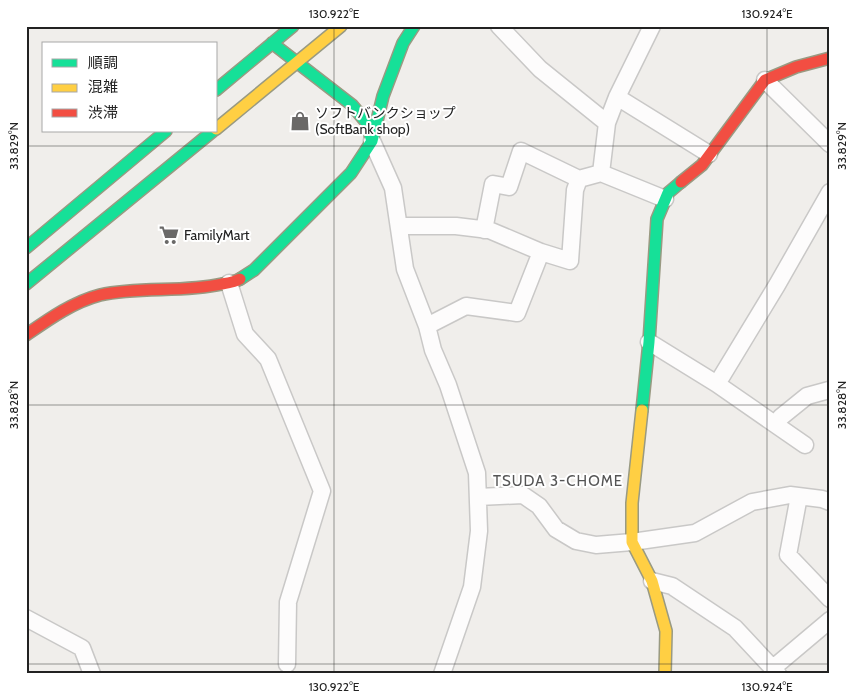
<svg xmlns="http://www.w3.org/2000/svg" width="856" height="700" viewBox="0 0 856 700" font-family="Cabin,'Noto Sans JP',sans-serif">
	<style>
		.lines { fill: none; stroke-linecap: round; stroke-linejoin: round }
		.street-casing { stroke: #c9c8c7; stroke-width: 19 }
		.fast-casing { stroke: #999a82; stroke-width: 14 }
		.slow-casing { stroke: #999a82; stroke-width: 14 }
		.jam-casing { stroke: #999a82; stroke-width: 14 }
		.street { stroke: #fdfcfc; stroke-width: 16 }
		.fast { stroke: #16e098; stroke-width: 11 }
		.slow { stroke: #ffcf43; stroke-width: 11 }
		.jam { stroke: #f24e42; stroke-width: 11 }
		.ticks { fill: none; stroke: #222; stroke-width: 1; stroke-opacity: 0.45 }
		.labels { text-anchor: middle; stroke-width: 4; stroke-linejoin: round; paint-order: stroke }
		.poi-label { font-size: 14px; fill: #222; stroke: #fff; text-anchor: start }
		.neighbourhood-label { font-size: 15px; letter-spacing: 1px; fill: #555; stroke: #fff }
		.neatline { fill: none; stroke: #222; stroke-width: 2 }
		.ticks-label { font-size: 12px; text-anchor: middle; fill: #222 }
	</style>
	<rect width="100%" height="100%" fill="#f0eeeb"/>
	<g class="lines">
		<defs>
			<path id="street" d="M499 26 540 69 607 123
				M652 26 617 97 607 123 601 173 665 199
				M765 80 830 144
				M617 97 709 154
				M372 141 393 188 405 269 427 326 433 350 448 385 477 473 479 531 472 587 442 674
				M399 226H456L489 230 541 252
				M484 230 493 184 509 187 521 151 579 179
				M229 283 245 334 268 359 322 491 288 602 287 664
				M427 326 466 306 517 313 541 252 570 261 575 190 579 179 601 173
				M649 342 717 384 805 445
				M717 384 777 285 830 192
				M775 424 781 417 807 396 829 390
				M799 496 788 555 830 599
				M478 497 523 495 539 506 556 529 576 541 596 545 632 542 695 533 752 502 790 495 822 499 830 502
				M652 581 672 586 735 628 778 674
				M26 618 82 648 92 674
				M773 668 830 620"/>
			<path id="fast" d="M272 43 352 105 366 122 372 141
				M216 90 293 26
				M26 248 166 131
				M240 279 254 270 351 173 372 141 383 96 403 43 414 26
				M26 284 213 131
				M642 410 649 342 657 219 668 193 681 182"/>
			<path id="slow" d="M216 129 341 26
				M642 410 632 503V542L652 581 666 631 665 674"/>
			<path id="jam" d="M681 182 702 165 765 80 796 67 830 58
				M26 335C49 319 73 302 100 295 140 286 182 293 222 284 228 283 235 282 240 279"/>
		</defs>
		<use href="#street" class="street-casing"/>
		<use href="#fast" class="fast-casing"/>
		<use href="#slow" class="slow-casing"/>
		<use href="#jam" class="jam-casing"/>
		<use href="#street" class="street"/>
		<use href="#fast" class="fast"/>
		<use href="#slow" class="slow"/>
		<use href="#jam" class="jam"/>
	</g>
	<path class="ticks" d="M334 26V674M767 26V674M26 146H830M26 405H830M26 664H830"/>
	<defs>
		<symbol id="shop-bare" viewBox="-9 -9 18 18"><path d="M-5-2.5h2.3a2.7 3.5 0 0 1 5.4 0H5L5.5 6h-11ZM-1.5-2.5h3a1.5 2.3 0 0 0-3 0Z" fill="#6a6968" stroke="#fff" stroke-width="2.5" paint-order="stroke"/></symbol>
		<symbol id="supermarket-bare" viewBox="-9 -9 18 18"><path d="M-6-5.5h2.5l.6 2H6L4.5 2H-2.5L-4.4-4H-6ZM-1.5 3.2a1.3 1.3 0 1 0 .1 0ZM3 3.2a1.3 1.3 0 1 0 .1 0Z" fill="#6a6968" stroke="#fff" stroke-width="2.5" paint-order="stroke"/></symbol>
	</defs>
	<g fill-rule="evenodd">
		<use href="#shop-bare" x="286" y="107" width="28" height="28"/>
		<use href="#supermarket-bare" x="155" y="221" width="28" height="28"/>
	</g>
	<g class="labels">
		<g class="poi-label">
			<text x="315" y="118">ソフトバンクショップ<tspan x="315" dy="16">(SoftBank shop)</tspan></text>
			<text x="184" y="240">FamilyMart</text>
		</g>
		<g class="neighbourhood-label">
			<text x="558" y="486">TSUDA 3-CHOME</text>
		</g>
	</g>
	<rect width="856" height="700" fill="none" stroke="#ffffff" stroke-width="55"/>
	<rect x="42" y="42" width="175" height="90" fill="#ffffff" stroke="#a7a7a7"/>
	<rect x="52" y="59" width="25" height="8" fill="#16e098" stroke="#a7a7a7"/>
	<text x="88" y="68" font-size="15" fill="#222222">順調</text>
	<rect x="52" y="84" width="25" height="8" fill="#ffcf43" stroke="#a7a7a7"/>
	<text x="88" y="92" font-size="15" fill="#222222">混雑</text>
	<rect x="52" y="109" width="25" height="8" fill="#f24e42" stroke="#a7a7a7"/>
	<text x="88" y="118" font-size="15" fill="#222222">渋滞</text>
	<rect x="28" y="28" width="800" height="644" class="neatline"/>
	<g class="ticks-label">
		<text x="334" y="18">130.922°E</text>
		<text x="767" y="18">130.924°E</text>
		<text transform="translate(14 146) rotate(-90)" y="4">33.829°N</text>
		<text transform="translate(842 146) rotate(-90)" y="4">33.829°N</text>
		<text transform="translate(14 405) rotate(-90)" y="4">33.828°N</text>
		<text transform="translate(842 405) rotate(-90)" y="4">33.828°N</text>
		<text x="334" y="691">130.922°E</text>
		<text x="767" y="691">130.924°E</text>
	</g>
</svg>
